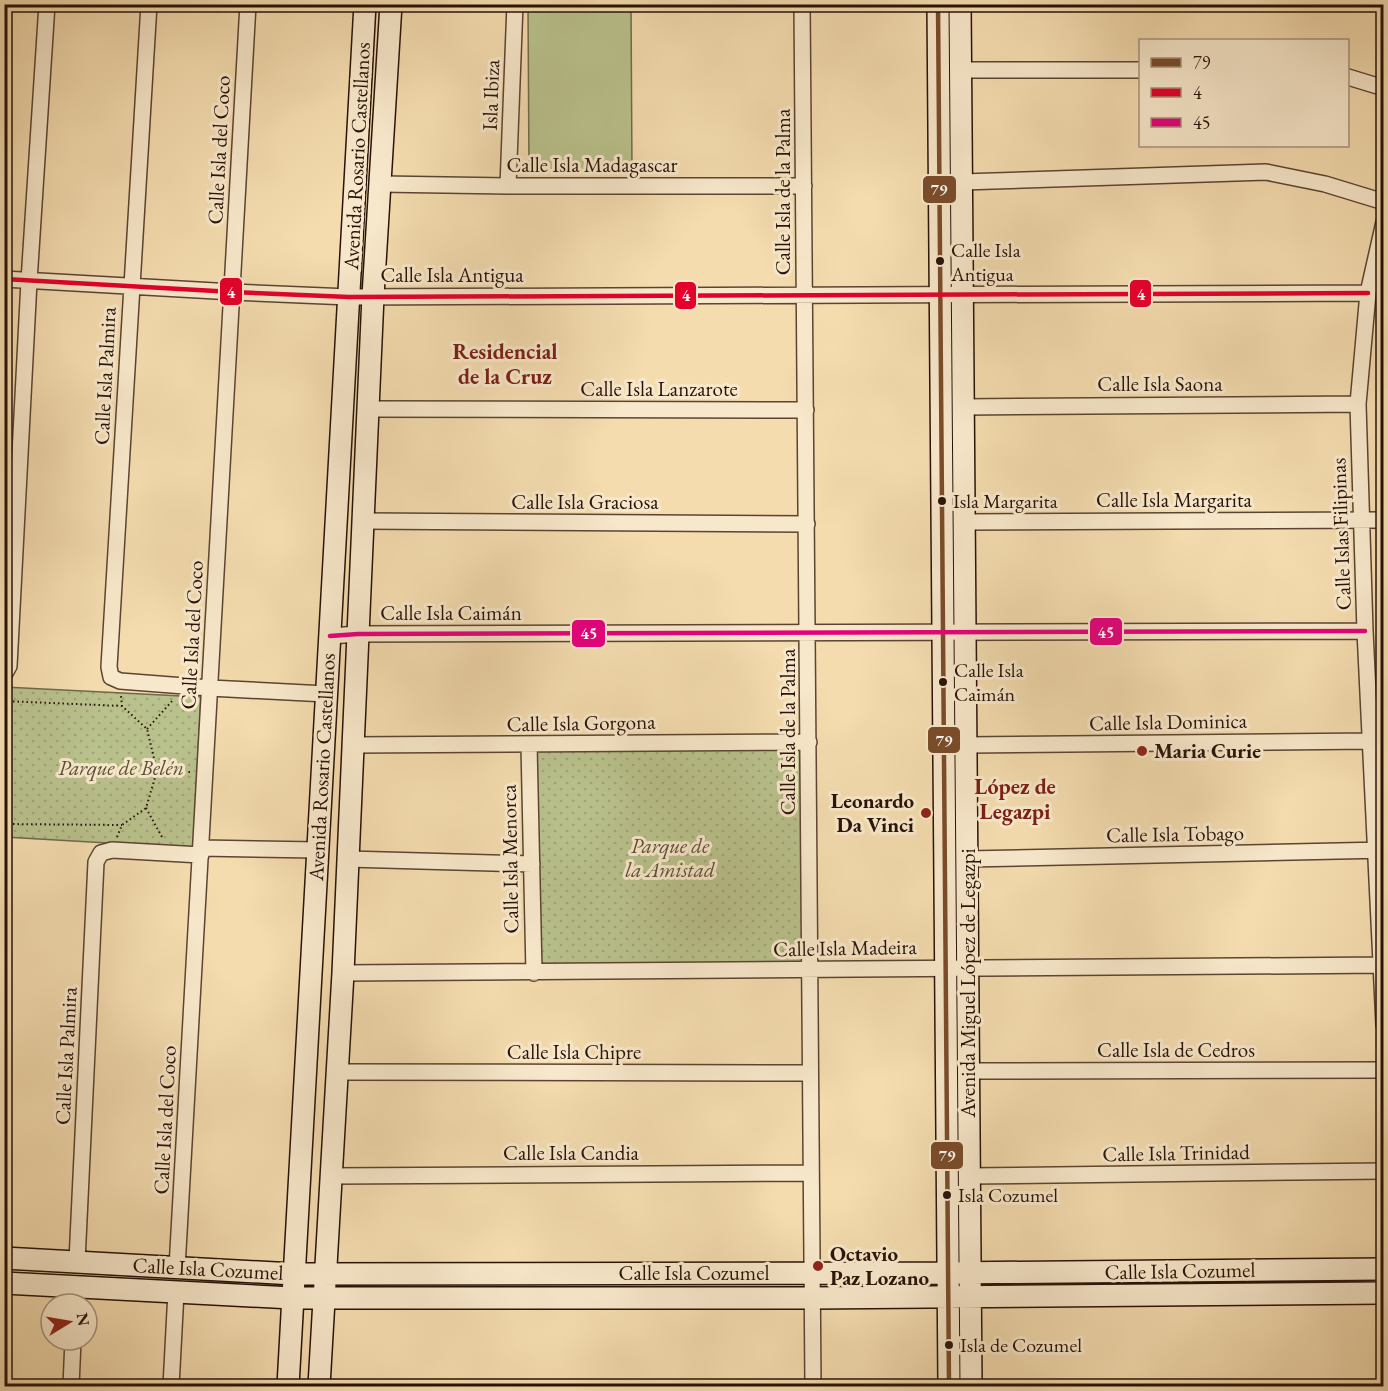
<svg xmlns="http://www.w3.org/2000/svg" width="1388" height="1391" viewBox="0 0 1388 1391" font-family="'EB Garamond',serif">
	<style>
		.grass { fill: #b9c18c; stroke: #706a4a; stroke-width: 1.5 }
		.park { fill: url(#park-dots); stroke: #706a4a; stroke-width: 1.5 }
		.lines { fill: none; stroke-linecap: round; stroke-linejoin: round }
		.street-casing { stroke: #5b4432; stroke-width: 18 }
		.secondary-casing { stroke: #281208; stroke-width: 24 }
		.path { stroke: #281208; stroke-width: 2; stroke-dasharray: 1.5 3; stroke-linecap: butt }
		.street { stroke: #f8e8cb; stroke-width: 15 }
		.secondary { stroke: #f8e8cb; stroke-width: 21 }
		.bus-1-casing { stroke: #f8e8cb; stroke-width: 9 }
		.bus-2-casing { stroke: #f8e8cb; stroke-width: 9 }
		.bus-3-casing { stroke: #f8e8cb; stroke-width: 9 }
		.bus-1 { stroke: #7a4b2a; stroke-width: 4.5 }
		.bus-2 { stroke: #e4002b; stroke-width: 4.5 }
		.bus-3 { stroke: #e5007d; stroke-width: 4.5 }
		.bus-dot { fill: #281208; stroke: #f8e8cb; stroke-width: 2 }
		.poi-dot { fill: #8f2418; stroke: #f8e8cb; stroke-width: 2 }
		.labels { text-anchor: middle; stroke-width: 6; stroke-linejoin: round; paint-order: stroke }
		.bus-label { font-size: 20px; fill: #281208; stroke: #f8e8cb; text-anchor: start }
		.street-label { font-size: 21px; fill: #281208; stroke: #f8e8cb }
		.poi-label { font-size: 21px; font-weight: bold; fill: #281208; stroke: #f8e8cb; text-anchor: start }
		.park-label { font-size: 21px; font-style: italic; fill: #5b4f36; stroke: #f8e8cb }
		.neighbourhood-label { font-size: 22px; font-weight: bold; fill: #7a1f14; stroke: #f8e8cb }
		.line-badge { stroke: #f8e8cb; stroke-width: 2 }
		.badge-label { font-size: 16px; text-anchor: middle; font-weight: bold; fill: #fff }
	</style>
	<defs>
		<pattern id="park-dots" width="8" height="8" patternUnits="userSpaceOnUse" patternTransform="scale(1.5)"><rect width="8" height="8" fill="#b9c18c"/><path d="M2 2h.1M6 6h.1" fill="none" stroke="#9fa577" stroke-width="1.8" stroke-linecap="round"/></pattern>
	</defs>
	<rect width="100%" height="100%" fill="#f4dcaf"/>
	<filter id="stains"><feTurbulence type="fractalNoise" baseFrequency=".00333" numOctaves="4"/><feColorMatrix values="0 0 0 0 .2 0 0 0 0 .09 0 0 0 0 .02 0 0 0 .5 -.17"/></filter>
	<radialGradient id="worn" r=".72"><stop offset=".6" stop-color="#630" stop-opacity="0"/><stop offset="1" stop-color="#630" stop-opacity=".3"/></radialGradient>
	<path class="grass" d="M528 5H631L632 172 529 171Z"/>
	<path class="park" d="M4 687 201 697 193 848 5 837Z
		M804 747 805 965 539 968 534 750Z"/>
	<g class="lines">
		<defs>
			<path id="street" d="M149 4 109 667 111 677 120 681 210 688 326 694
				M802 4 813 1386
				M961 70H1140
				M1348 77 1384 88
				M962 182 1266 172 1325 184 1384 202
				M381 184 508 186H804
				M508 186 515 4
				M1384 222 1368 293 1358 404 1365 631 1384 1025
				M4 279 233 292 349 297 1368 293
				M963 407 1358 404
				M368 409 806 410
				M363 521 807 524
				M964 522 1384 520
				M330 636 358 634 1365 631
				M4 675 9 666 29 281 47 4
				M353 745 809 742
				M529 745 534 973
				M966 745 1371 741
				M201 848 318 850
				M348 859 532 864
				M967 859 1384 850
				M343 973 1384 965
				M968 1071 1384 1070
				M338 1072 810 1073
				M332 1176 811 1173
				M969 1176 1384 1171
				M77 1261 96 862 101 853 112 850 201 855
				M177 1268 248 4
				M75 1304V1287
				M71 1386 73 1340
				M171 1386 176 1292"/>
			<path id="secondary" d="M938 4 949 1386
				M960 4 971 1386
				M4 1258 294 1274 948 1273 1384 1269
				M4 1283 292 1298H812L1384 1293
				M288 1386 365 4
				M319 1386 343 973 373 296 391 4"/>
		</defs>
		<use href="#street" class="street-casing"/>
		<use href="#secondary" class="secondary-casing"/>
		<path class="path" d="M4 701 122 706
			M147 729 173 700
			M157 771 190 772
			M146 808 162 837
			M4 824 122 825
			M117 837 122 825 146 808 157 771 147 729 122 706 121 696"/>
		<use href="#street" class="street"/>
		<use href="#secondary" class="secondary"/>
		<defs>
			<path id="bus-1" d="M938 4 949 1386"/>
			<path id="bus-2" d="M4 279 233 292 349 297 1368 293"/>
			<path id="bus-3" d="M330 636 358 634 1365 631"/>
		</defs>
		<use href="#bus-1" class="bus-1-casing"/>
		<use href="#bus-2" class="bus-2-casing"/>
		<use href="#bus-3" class="bus-3-casing"/>
		<use href="#bus-1" class="bus-1"/>
		<use href="#bus-2" class="bus-2"/>
		<use href="#bus-3" class="bus-3"/>
	</g>
	<g class="bus-dot">
		<circle cx="940" cy="261" r="5"/>
		<circle cx="942" cy="501" r="5"/>
		<circle cx="943" cy="682" r="5"/>
		<circle cx="947" cy="1195" r="5"/>
		<circle cx="949" cy="1345" r="5"/>
	</g>
	<g class="poi-dot">
		<circle cx="1142" cy="751" r="6"/>
		<circle cx="926" cy="813" r="6"/>
		<circle cx="818" cy="1266" r="6"/>
	</g>
	<g class="labels">
		<g class="bus-label">
			<text x="951" y="257">Calle Isla<tspan x="951" dy="24">Antigua</tspan></text>
			<text x="953" y="508">Isla Margarita</text>
			<text x="954" y="677">Calle Isla<tspan x="954" dy="24">Caimán</tspan></text>
			<text x="958" y="1202">Isla Cozumel</text>
			<text x="960" y="1352">Isla de Cozumel</text>
		</g>
		<g class="street-label">
			<text transform="translate(491 95) rotate(-88)" y="7">Isla Ibiza</text>
			<text transform="translate(219 150) rotate(-87)" y="7">Calle Isla del Coco</text>
			<text transform="translate(357 156) rotate(-87)" y="7">Avenida Rosario Castellanos</text>
			<text x="592" y="172">Calle Isla Madagascar</text>
			<text transform="translate(783 192) rotate(-90)" y="7">Calle Isla de la Palma</text>
			<text x="452" y="282">Calle Isla Antigua</text>
			<text transform="translate(105 376) rotate(-87)" y="7">Calle Isla Palmira</text>
			<text x="1160" y="391">Calle Isla Saona</text>
			<text x="659" y="396">Calle Isla Lanzarote</text>
			<text x="1174" y="507">Calle Isla Margarita</text>
			<text x="585" y="509">Calle Isla Graciosa</text>
			<text transform="translate(1341 534) rotate(-92)" y="7">Calle Islas Filipinas</text>
			<text x="451" y="620">Calle Isla Caimán</text>
			<text transform="translate(192 635) rotate(-87)" y="7">Calle Isla del Coco</text>
			<text transform="translate(1168 722) rotate(-1)" y="7">Calle Isla Dominica</text>
			<text transform="translate(581 723) rotate(-1)" y="7">Calle Isla Gorgona</text>
			<text transform="translate(788 732) rotate(-90)" y="7">Calle Isla de la Palma</text>
			<text transform="translate(322 767) rotate(-87)" y="7">Avenida Rosario Castellanos</text>
			<text transform="translate(1175 834) rotate(-1)" y="7">Calle Isla Tobago</text>
			<text transform="translate(510 859) rotate(-91)" y="7">Calle Isla Menorca</text>
			<text transform="translate(845 948) rotate(-1)" y="7">Calle Isla Madeira</text>
			<text transform="translate(968 983) rotate(-90)" y="7">Avenida Miguel López de Legazpi</text>
			<text x="1176" y="1057">Calle Isla de Cedros</text>
			<text x="574" y="1059">Calle Isla Chipre</text>
			<text transform="translate(66 1056) rotate(-87)" y="7">Calle Isla Palmira</text>
			<text transform="translate(165 1120) rotate(-87)" y="7">Calle Isla del Coco</text>
			<text x="571" y="1160">Calle Isla Candia</text>
			<text transform="translate(1176 1153) rotate(-1)" y="7">Calle Isla Trinidad</text>
			<text transform="translate(208 1269) rotate(3)" y="7">Calle Isla Cozumel</text>
			<text transform="translate(1180 1271) rotate(-1)" y="7">Calle Isla Cozumel</text>
			<text x="694" y="1280">Calle Isla Cozumel</text>
		</g>
		<g class="poi-label">
			<text x="1154" y="758">Maria Curie</text>
			<text x="914" y="808" text-anchor="end">Leonardo<tspan x="914" dy="24">Da Vinci</tspan></text>
			<text x="830" y="1261">Octavio<tspan x="830" dy="24">Paz Lozano</tspan></text>
		</g>
		<g class="park-label">
			<text x="121" y="775">Parque de Belén</text>
			<text x="670" y="853">Parque de<tspan x="670" dy="24">la Amistad</tspan></text>
		</g>
		<g class="neighbourhood-label">
			<text x="505" y="359">Residencial<tspan x="505" dy="25">de la Cruz</tspan></text>
			<text x="1015" y="794">López de<tspan x="1015" dy="25">Legazpi</tspan></text>
		</g>
	</g>
	<g class="line-badge">
		<rect x="922" y="175" width="35" height="29" rx="6" fill="#7a4b2a"/>
		<rect x="219" y="277" width="24" height="29" rx="6" fill="#e4002b"/>
		<rect x="1129" y="279" width="23" height="29" rx="6" fill="#e4002b"/>
		<rect x="674" y="281" width="23" height="29" rx="6" fill="#e4002b"/>
		<rect x="1089" y="617" width="34" height="29" rx="6" fill="#e5007d"/>
		<rect x="571" y="619" width="35" height="29" rx="6" fill="#e5007d"/>
		<rect x="927" y="726" width="34" height="28" rx="6" fill="#7a4b2a"/>
		<rect x="930" y="1141" width="34" height="29" rx="6" fill="#7a4b2a"/>
	</g>
	<g class="badge-label">
		<text x="939" y="195">79</text>
		<text x="231" y="298">4</text>
		<text x="1141" y="300">4</text>
		<text x="686" y="301">4</text>
		<text x="1106" y="638">45</text>
		<text x="589" y="639">45</text>
		<text x="944" y="746">79</text>
		<text x="947" y="1161">79</text>
	</g>
	<rect width="1388" height="1391" fill="none" stroke="#f4dcaf" stroke-width="24"/>
	<rect x="6" y="6" width="1376" height="1379" fill="none" stroke="#281208" stroke-width="3"/>
	<rect x="12" y="12" width="1364" height="1367" fill="none" stroke="#281208" stroke-width="1.5"/>
	<rect x="1139" y="39" width="210" height="108" fill="#f8e8cb" stroke="#a5927d" stroke-width="1.5"/>
	<rect x="1151" y="58" width="30" height="9" fill="#7a4b2a" stroke="#a5927d" stroke-width="1.5"/>
	<text x="1193" y="69" font-size="18" fill="#281208">79</text>
	<rect x="1151" y="88" width="30" height="9" fill="#e4002b" stroke="#a5927d" stroke-width="1.5"/>
	<text x="1193" y="99" font-size="18" fill="#281208">4</text>
	<rect x="1151" y="118" width="30" height="9" fill="#e5007d" stroke="#a5927d" stroke-width="1.5"/>
	<text x="1193" y="129" font-size="18" fill="#281208">45</text>
	<g transform="translate(69 1322) rotate(79)"><circle r="28" fill="#f8e8cb" stroke="#a5927d" stroke-width="1.5"/>
	<path d="M0-4.5L10 22L0 15L-10 22Z" fill="#8f2418"/>
	<text y="-9" font-size="16" font-weight="bold" text-anchor="middle" fill="#281208">N</text>
	</g>
	<rect width="100%" height="100%" filter="url(#stains)"/>
	<rect width="100%" height="100%" fill="url(#worn)"/>
</svg>
